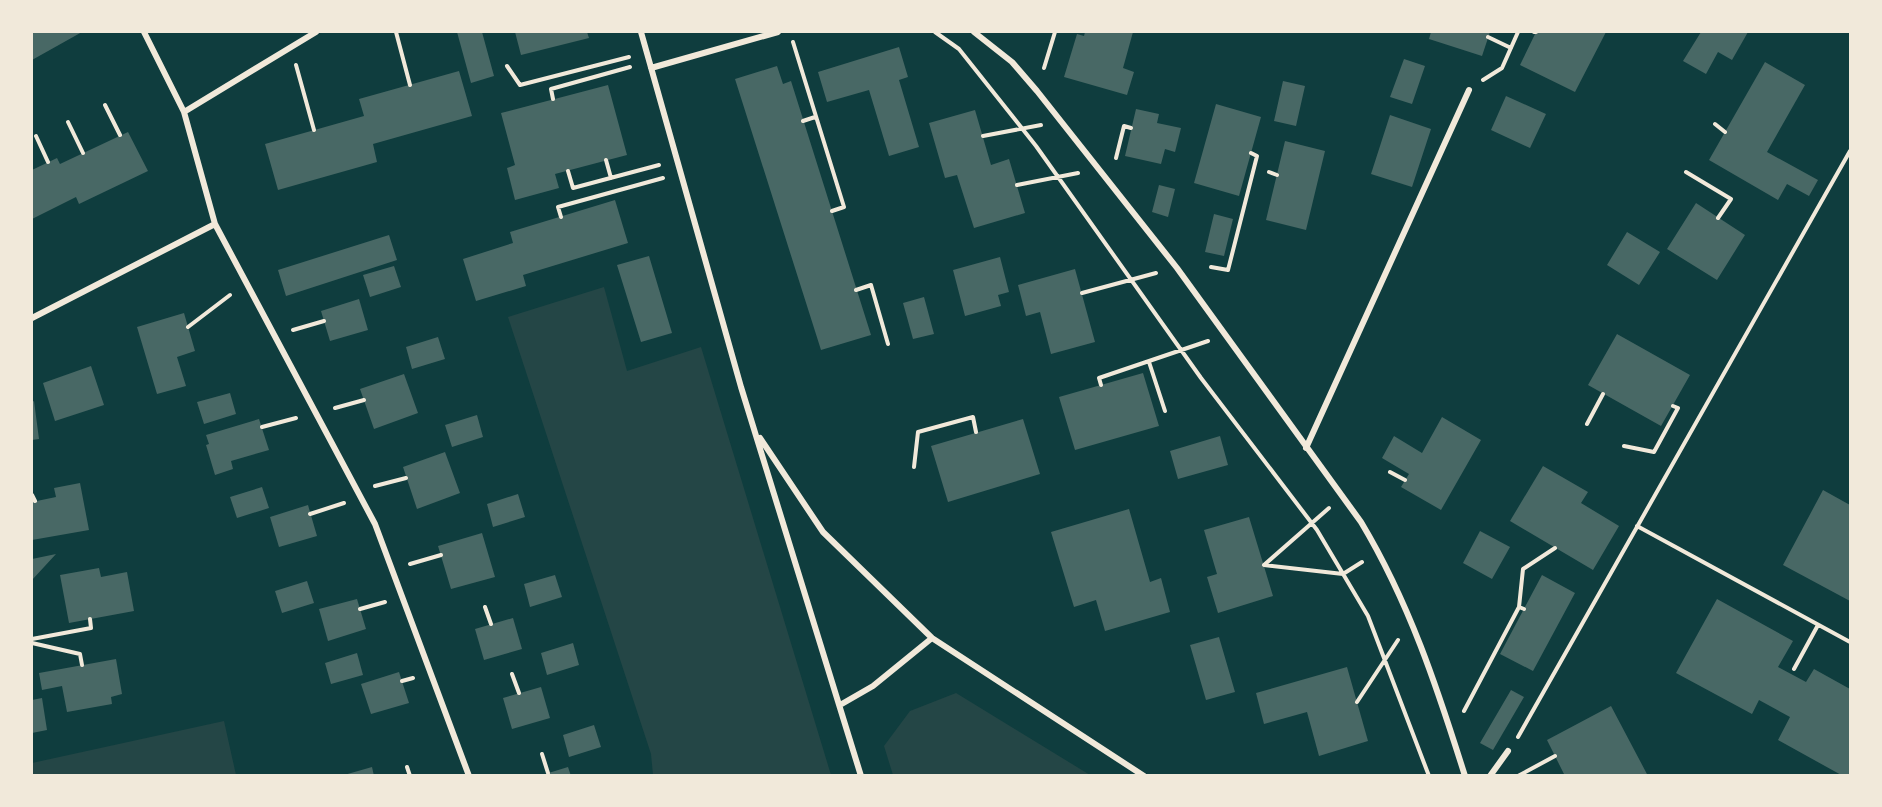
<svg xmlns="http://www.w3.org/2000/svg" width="1882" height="807" viewBox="0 0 1882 807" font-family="Raleway,sans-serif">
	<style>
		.green { fill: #244646 }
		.building { fill: #486865 }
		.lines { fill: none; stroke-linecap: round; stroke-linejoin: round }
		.path { stroke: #f1e9da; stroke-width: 4 }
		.minor { stroke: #f1e9da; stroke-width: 6 }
	</style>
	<rect width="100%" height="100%" fill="#0f3d3e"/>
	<path class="green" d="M604 287 627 371 701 347 831 775H653L651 754 508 317Z
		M956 693 1090 775H893L884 746 910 711Z
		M224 721 236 775H32V763Z"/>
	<path class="building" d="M32 32H82L32 60Z
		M457 32H482L494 76 471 83Z
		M515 32H587L589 38 521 55Z
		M1085 32H1133L1123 68 1134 72 1127 95 1064 77 1077 34 1084 36Z
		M1431 32H1490L1482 56 1429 39Z
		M1536 32H1606L1575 92 1520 65Z
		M1701 32H1748L1732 60 1718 52 1706 74 1683 61Z
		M899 47 908 77 899 80 919 147 889 156 869 90 827 102 818 72Z
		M1404 59 1425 66 1412 104 1390 97Z
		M1765 62 1805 85 1767 152 1818 180 1809 196 1787 184 1778 200 1709 160Z
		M777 66 783 84 791 81 871 335 821 350 735 79Z
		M459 71 472 116 373 144 377 162 278 190 265 144 364 116 359 99Z
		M1283 81 1305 86 1296 126 1274 121Z
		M608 85 627 155 555 174 559 188 515 200 507 168 515 165 501 113Z
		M1506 96 1546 114 1530 148 1491 130Z
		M1216 104 1261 117 1239 196 1194 183Z
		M1136 109 1159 114 1157 123 1181 128 1175 152 1165 149 1161 164 1125 156Z
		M975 110 991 165 1009 159 1025 213 974 228 957 175 945 178 929 123Z
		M1390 115 1431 129 1412 187 1371 174Z
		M128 132 148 171 79 204 76 197 32 219V170L57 158 60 164Z
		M1285 141 1325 151 1306 230 1266 220Z
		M1159 185 1175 189 1168 217 1152 212Z
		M615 200 628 243 523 275 526 286 476 301 463 259 513 243 510 232Z
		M1696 203 1745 235 1717 280 1667 249Z
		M1214 214 1233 219 1224 256 1205 252Z
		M1627 232 1660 252 1639 285 1607 265Z
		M389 235 397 260 286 296 278 270Z
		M649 256 672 333 641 342 617 265Z
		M1000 257 1009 292 998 295 1001 306 965 316 953 270Z
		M394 266 401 287 370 297 363 275Z
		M1075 269 1095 342 1051 354 1040 312 1026 316 1018 285Z
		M924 297 934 334 913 339 903 303Z
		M359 299 368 330 330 341 321 311Z
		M184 313 195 351 177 357 186 386 157 394 137 327Z
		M1617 334 1690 375 1661 426 1588 385Z
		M438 337 445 359 412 369 406 347Z
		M91 366 104 405 55 421 43 383Z
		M1143 373 1159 426 1075 450 1059 397Z
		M404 374 418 413 374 429 360 389Z
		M230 393 236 414 204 424 197 402Z
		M34 401 39 439 32 440V402Z
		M477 415 483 437 452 447 445 425Z
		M1442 417 1481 440 1441 510 1401 487 1409 474 1382 458 1394 436 1422 453Z
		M259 419 269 450 231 461 233 469 215 475 206 445 209 444 206 435Z
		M1023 419 1040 474 948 502 931 446Z
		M1220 436 1228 465 1178 479 1170 451Z
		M445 452 460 493 417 509 403 467Z
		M1543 466 1588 492 1581 503 1619 526 1593 570 1510 521Z
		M80 483 89 530 32 540V502L56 497 54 488Z
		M262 487 269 508 237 518 230 497Z
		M1823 490 1850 505V601L1783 565Z
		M518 494 525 517 493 527 487 504Z
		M308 505 317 536 279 547 270 517Z
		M1129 509 1150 582 1161 578 1170 612 1105 631 1096 600 1074 607 1051 532Z
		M1249 517 1273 596 1218 613 1207 577 1217 574 1204 530Z
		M1480 531 1510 547 1492 579 1463 563Z
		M482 533 495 577 451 589 438 546Z
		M56 554 32 580V559Z
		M99 568 101 577 127 572 134 611 69 623 60 575Z
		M555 575 562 597 530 607 524 584Z
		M1542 575 1575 593 1533 671 1500 654Z
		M307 581 314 603 282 613 275 591Z
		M357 599 366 629 328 641 319 609Z
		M1717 599 1793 641 1778 667 1806 682 1814 669 1850 689V776H1843L1778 740 1790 717 1759 700 1752 714 1676 673Z
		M513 618 522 649 484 660 475 629Z
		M1219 637 1235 692 1206 700 1190 645Z
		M573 643 579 665 547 675 541 653Z
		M357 653 363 675 331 684 325 663Z
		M116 659 122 694 111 697 112 704 67 712 62 686 42 690 39 673Z
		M1347 667 1368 741 1319 756 1307 712 1264 724 1256 693Z
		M399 672 409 703 371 714 361 684Z
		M541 687 550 718 512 729 503 698Z
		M1511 690 1524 697 1493 750 1480 743Z
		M42 698 47 730 32 733V700Z
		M1611 706 1648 776H1565L1547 740Z
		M594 725 601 747 569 757 563 735Z
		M372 767 374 776H344V775Z
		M568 767 571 776H542V775Z"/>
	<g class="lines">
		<path class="path" d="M396 32 410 85
			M935 32 959 49 1036 146 1201 378 1317 530 1368 616 1429 776
			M1534 32H1536
			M1488 37 1511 48
			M793 42 844 207 832 211
			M296 65 314 130
			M507 66 520 85 629 57
			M1044 68 1055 32
			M1483 80 1502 68 1518 32
			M553 99 551 89 630 67
			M105 105 120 135
			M803 121 815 117
			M68 122 83 153
			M1715 124 1725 132
			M36 136 48 162
			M983 136 1041 125
			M1116 158 1124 126 1131 128
			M606 160 611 178
			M568 171 573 188 659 165
			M1269 172 1277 175
			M1686 172 1731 199 1718 218
			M1017 185 1078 173
			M561 217 558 207 663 178
			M1211 267 1228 270 1257 156 1251 153
			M856 290 871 285 888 344
			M1082 293 1156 273
			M188 327 230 295
			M293 330 324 321
			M1149 362 1165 411
			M1101 385 1099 378 1208 341
			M335 408 364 400
			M1587 424 1603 394
			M262 427 296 418
			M1624 446 1654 452 1678 408 1673 406
			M914 467 918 432 973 417 976 432
			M1390 472 1405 480
			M375 486 406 478
			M32 495 35 501
			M1329 508 1264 565 1343 574 1362 562
			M310 514 344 503
			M1637 526 1850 642
			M410 564 441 555
			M485 607 491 624
			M1519 607 1523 569 1555 548
			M360 609 385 602
			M32 639 91 628 90 619
			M32 643 80 654 82 665
			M1794 669 1818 625
			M512 674 519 693
			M402 681 413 678
			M1357 702 1398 640
			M1464 711 1519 607 1524 609
			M1518 737 1850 151
			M542 754 548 773
			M407 767 410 776
			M1518 776 1555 756"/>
		<path class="minor" d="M144 32 184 112 215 224 375 524 469 776
			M641 32 741 387 861 776
			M974 32 1012 62 1037 91 1177 268 1361 522C1409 602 1437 687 1465 776
			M651 68 778 32
			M184 112 316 32
			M32 318 215 224
			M760 438 823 532 932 638 1144 776
			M1306 448 1469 90
			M840 705 873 686 932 638
			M1490 776 1508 751"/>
	</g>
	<rect width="1882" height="807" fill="none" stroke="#f1e9da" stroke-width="66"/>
</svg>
